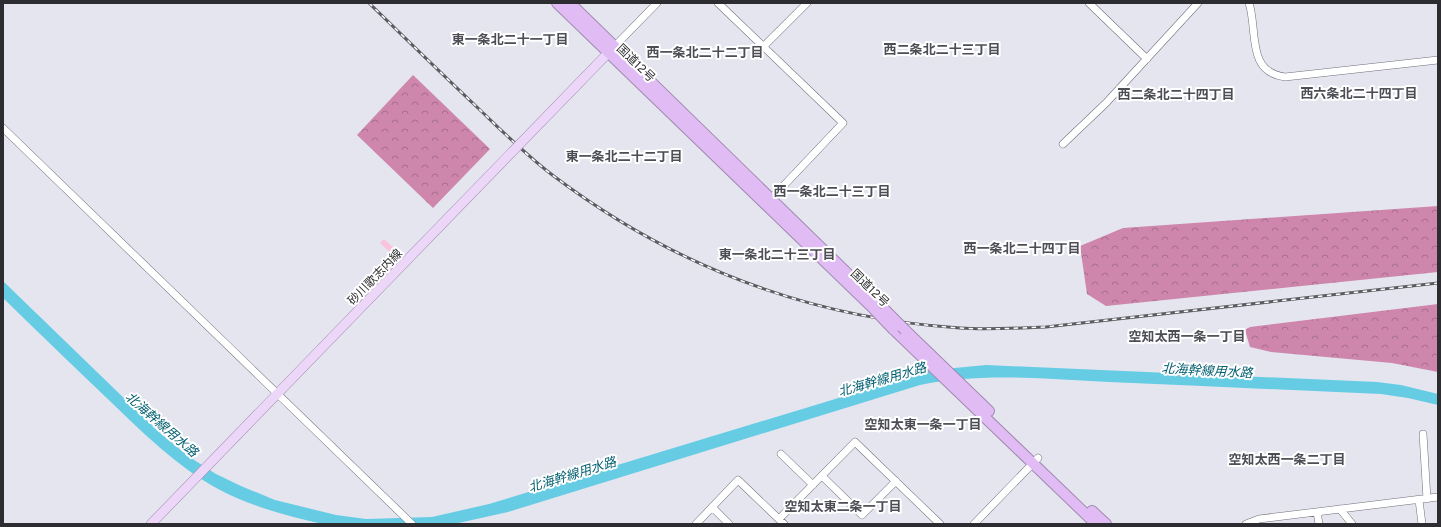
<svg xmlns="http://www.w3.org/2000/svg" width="1441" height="527" viewBox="0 0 1441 527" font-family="Overpass,'Noto Sans JP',sans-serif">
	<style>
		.green { fill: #f9c3de }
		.forest { fill: url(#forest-crowns) }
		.water { fill: #66cce4 }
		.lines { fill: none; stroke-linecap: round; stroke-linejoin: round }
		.minor-casing { stroke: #6f7079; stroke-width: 8 }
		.major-casing { stroke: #a28ab0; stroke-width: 10 }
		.highway-casing { stroke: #a28ab0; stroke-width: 12 }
		.minor { stroke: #fff; stroke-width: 7 }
		.major { stroke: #edd7f8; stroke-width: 9 }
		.highway { stroke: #e1bcf4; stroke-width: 10 }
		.rail-casing { stroke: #5b5b61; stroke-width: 3 }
		.rail { stroke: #fff; stroke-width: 1.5; stroke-dasharray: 4.5; stroke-linecap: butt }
		.major-bridge-casing { stroke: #a28ab0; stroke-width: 10; stroke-linecap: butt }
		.highway-bridge-casing { stroke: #a28ab0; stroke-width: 12; stroke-linecap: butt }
		.major-bridge { stroke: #edd7f8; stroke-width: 9 }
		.highway-bridge { stroke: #e1bcf4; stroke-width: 10 }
		.labels { text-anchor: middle; stroke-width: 4; stroke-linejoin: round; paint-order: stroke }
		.street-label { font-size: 12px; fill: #2d2d31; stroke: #fff }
		.neighbourhood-label { font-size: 13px; font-weight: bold; fill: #4c4d55; stroke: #fff }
		.water-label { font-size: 13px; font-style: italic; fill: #025f70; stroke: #fff }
	</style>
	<defs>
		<pattern id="forest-crowns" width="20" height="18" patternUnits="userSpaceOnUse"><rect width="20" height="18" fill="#ce86ac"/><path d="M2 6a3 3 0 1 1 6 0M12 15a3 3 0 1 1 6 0" fill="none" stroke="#a86e8d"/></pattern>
	</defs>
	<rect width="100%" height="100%" fill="#e4e5ef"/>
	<path class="green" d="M384 239 397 251 393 255 380 243Z"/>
	<path class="forest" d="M413 75 490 149 433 208 357 135Z
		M1438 206V272L1106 306 1087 294 1080 246 1123 228Z
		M1438 304V372L1392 363 1271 352 1250 347 1245 330 1250 327Z"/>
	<path class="water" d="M3 281 160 433 188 456 216 474 241 486 275 500 336 515 366 519 432 517 489 504 832 400 899 378 923 371 986 365 1377 382 1401 385 1438 394V405L1408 398 1381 394C1290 390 1200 386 1109 382 1047 379 980 372 920 385L508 512 454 524H323C290 517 250 506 220 490 179 468 145 435 112 403 75 368 39 333 3 298Z"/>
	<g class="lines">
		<defs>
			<path id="minor" d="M718 3 843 123 771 199
				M1089 3 1147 59
				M1249 3C1258 31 1246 72 1285 77L1438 60
				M615 46 657 3
				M763 47 807 3
				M3 128 412 524
				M1063 144 1106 103 1198 3
				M1423 434 1427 499
				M781 454 813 485
				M822 476 862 515 896 481
				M1419 500 1422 524
				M712 507 729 524
				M1340 509 1352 524
				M1317 512 1319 524
				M779 519 855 442 940 524
				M696 524 738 480 784 524
				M974 524 1038 458
				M1246 524 1259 519 1438 497"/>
			<path id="major" d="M579 83 613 48
				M151 524 411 256"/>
			<path id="highway" d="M557 3 874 309
				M570 3 886 311
				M893 329 1096 524
				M905 330 989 411
				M1092 511 1106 524"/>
		</defs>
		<use href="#minor" class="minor-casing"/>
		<use href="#major" class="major-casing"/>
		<use href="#highway" class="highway-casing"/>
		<use href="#minor" class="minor"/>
		<use href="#major" class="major"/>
		<use href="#highway" class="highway"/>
		<defs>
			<path id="rail" d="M369 3C405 38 442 74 479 109 503 132 528 157 555 177 675 267 809 318 960 328 988 330 1017 328 1046 327L1438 283"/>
		</defs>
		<use href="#rail" class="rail-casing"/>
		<use href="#rail" class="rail"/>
		<defs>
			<path id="major-bridge" d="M411 256 579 83"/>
			<path id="highway-bridge" d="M874 309 893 329
				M886 311 905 330"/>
		</defs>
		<use href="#major-bridge" class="major-bridge-casing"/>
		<use href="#highway-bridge" class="highway-bridge-casing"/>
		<use href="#major-bridge" class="major-bridge"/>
		<use href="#highway-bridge" class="highway-bridge"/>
	</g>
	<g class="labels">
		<g class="street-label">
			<text transform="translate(636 63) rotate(44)" y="4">国道12号</text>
			<text transform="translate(375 277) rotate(-46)" y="4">砂川歌志内線</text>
			<text transform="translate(870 288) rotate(44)" y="4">国道12号</text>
		</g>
		<g class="neighbourhood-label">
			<text x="510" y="44">東一条北二十一丁目</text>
			<text x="942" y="54">西二条北二十三丁目</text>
			<text x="705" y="57">西一条北二十二丁目</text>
			<text x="1359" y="98">西六条北二十四丁目</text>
			<text x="1176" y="99">西二条北二十四丁目</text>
			<text x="624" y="161">東一条北二十二丁目</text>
			<text x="832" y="196">西一条北二十三丁目</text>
			<text x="1022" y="253">西一条北二十四丁目</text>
			<text x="777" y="259">東一条北二十三丁目</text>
			<text x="1187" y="341">空知太西一条一丁目</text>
			<text x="923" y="429">空知太東一条一丁目</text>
			<text x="1287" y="464">空知太西一条二丁目</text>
			<text x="843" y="511">空知太東二条一丁目</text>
		</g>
		<g class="water-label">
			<text transform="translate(1207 370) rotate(3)" y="5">北海幹線用水路</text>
			<text transform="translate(882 379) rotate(-16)" y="5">北海幹線用水路</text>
			<text transform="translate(162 424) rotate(41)" y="5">北海幹線用水路</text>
			<text transform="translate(572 474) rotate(-17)" y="5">北海幹線用水路</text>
		</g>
	</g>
	<rect width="1441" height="527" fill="none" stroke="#2d2d31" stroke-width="8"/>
</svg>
